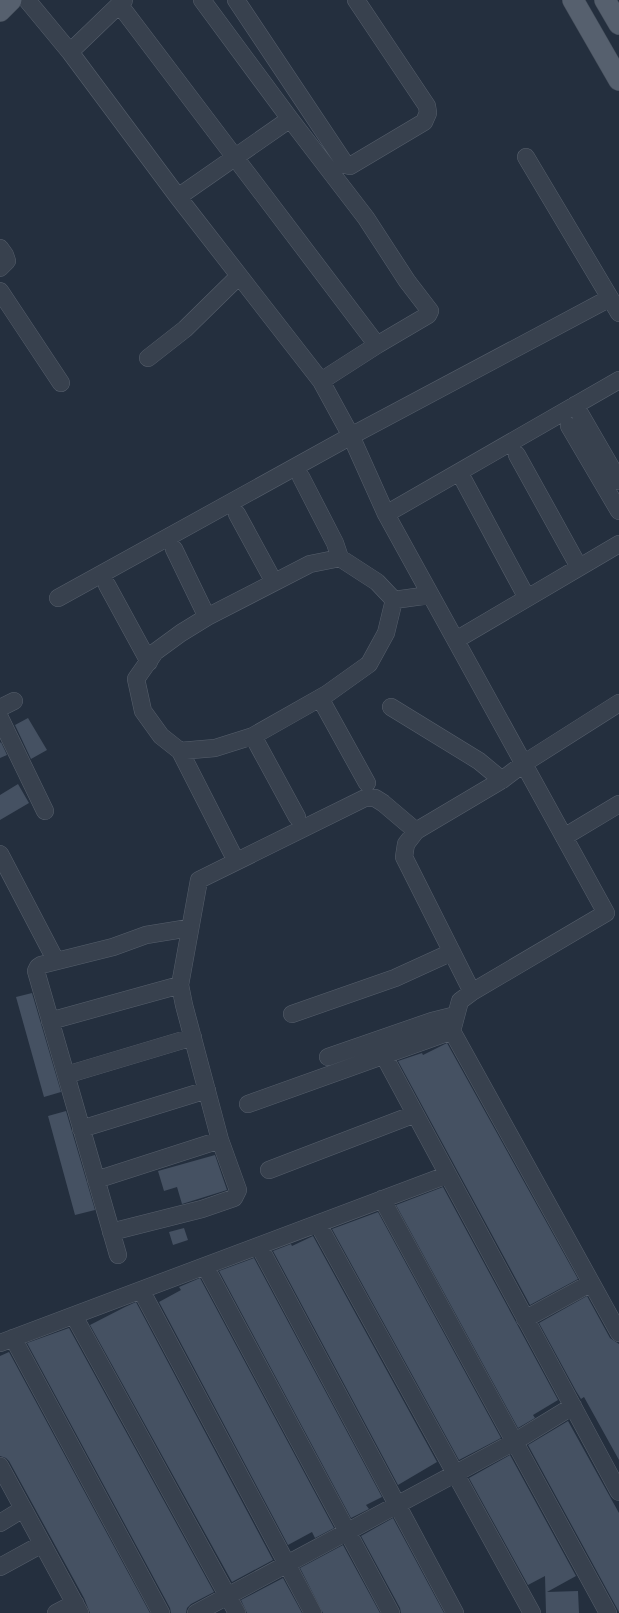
<svg xmlns="http://www.w3.org/2000/svg" width="619" height="1613" viewBox="0 0 619 1613" font-family="'Public Sans',sans-serif">
	<style>
		.building { fill: #455162 }
		.lines { fill: none; stroke-linecap: round; stroke-linejoin: round }
		.minor-casing { stroke: #565f6c; stroke-width: 18 }
		.major-casing { stroke: #414a57; stroke-width: 22 }
		.minor { stroke: #38414e; stroke-width: 17 }
		.major { stroke: #56606e; stroke-width: 21 }
	</style>
	<rect width="100%" height="100%" fill="#242f3e"/>
	<path class="building" d="M28 718 47 750 31 759 15 725Z
		M1 742 7 755 0 758V743Z
		M18 784 29 803 0 820V795Z
		M32 993 61 1092 44 1097 16 997Z
		M447 1043 578 1279 530 1305 398 1061 422 1053 423 1055Z
		M66 1111 95 1210 75 1215 48 1116Z
		M215 1155 227 1190 182 1204 177 1187 164 1191 158 1171Z
		M443 1187 558 1400 533 1415 535 1418 518 1428 396 1205Z
		M378 1212 501 1438 459 1460 332 1229Z
		M184 1228 188 1240 173 1245 169 1232Z
		M313 1236 437 1462 398 1485 273 1251 291 1244 292 1246Z
		M254 1258 382 1497 366 1505 369 1509 351 1518 219 1271Z
		M200 1278 334 1528 315 1538 312 1532 288 1545 159 1302 181 1290 179 1287Z
		M587 1296 610 1338 619 1344V1460L584 1397 581 1399 576 1391 539 1323Z
		M136 1302 273 1560 232 1582 90 1325 125 1307Z
		M69 1328 214 1592 191 1604 187 1608 186 1613H171L170 1608 27 1343Z
		M9 1352 150 1613H90L84 1598 9 1461 6 1458 0 1456V1356Z
		M568 1421 619 1513V1612L528 1445Z
		M510 1455 576 1576 547 1592 578 1591 579 1613H546L545 1576 528 1585 469 1478Z
		M393 1518 444 1613H401L400 1608 361 1536Z
		M343 1545 380 1613H323L300 1568Z
		M283 1578 302 1613H247L241 1600Z"/>
	<g class="lines">
		<defs>
			<path id="minor" d="M27 0 70 52 178 197 321 381 351 436 386 514 606 913 472 992 460 1001 452 1031 619 1333
				M202 0 290 119 366 218 407 281 430 311 428 315 377 345 321 381
				M236 0 346 165 350 166 424 122 428 113 427 106 356 0
				M119 4 377 345
				M70 52 124 0
				M526 157 619 313
				M178 197 290 119
				M0 248 5 255 7 261 0 268
				M0 291 61 383
				M148 358 185 329 239 276
				M575 405 619 481
				M569 426 619 511
				M517 455 579 567
				M301 477 335 543 340 558
				M464 481 527 598
				M237 514 274 582
				M386 514 619 380
				M174 549 207 617
				M340 558 377 582 394 600 386 633 369 664 327 694 253 736 215 748 180 751 161 736 143 711 136 679 155 652 181 633 207 617 310 564Z
				M107 585 149 662
				M58 598 351 436 610 298
				M394 600 430 595
				M456 640 619 544
				M320 698 367 783
				M391 707 479 761 502 780
				M0 708 14 701
				M0 718 45 811
				M253 736 297 817
				M180 751 232 853
				M564 837 619 804
				M0 854 56 961
				M472 992 404 857 406 844 416 831 502 780 523 764 619 703
				M292 1014 395 978 452 952
				M50 1021 180 985
				M384 1056 619 1492
				M328 1057 432 1021 456 1015
				M66 1075 193 1037
				M248 1104 452 1031
				M81 1129 207 1090
				M269 1170 415 1114
				M96 1180 220 1140
				M382 1199 608 1613
				M318 1224 532 1613
				M111 1232 202 1209 234 1198 238 1190 220 1140 184 1005 180 985 199 880 365 798H375L383 803 416 831
				M259 1246 455 1613
				M118 1255 36 971 38 967 41 965 113 947 146 935 189 928
				M205 1266 391 1613
				M141 1290 313 1613
				M74 1316 237 1613
				M525 1319 591 1283
				M13 1338 161 1613
				M0 1343 447 1175
				M0 1466 80 1613
				M0 1523 23 1509
				M0 1567 42 1544
				M56 1613 75 1603
				M196 1613 514 1442 573 1406"/>
			<path id="major" d="M573 0 619 80
				M605 0 619 24
				M0 11 11 0"/>
		</defs>
		<use href="#minor" class="minor-casing"/>
		<use href="#major" class="major-casing"/>
		<use href="#minor" class="minor"/>
		<use href="#major" class="major"/>
	</g>
</svg>
